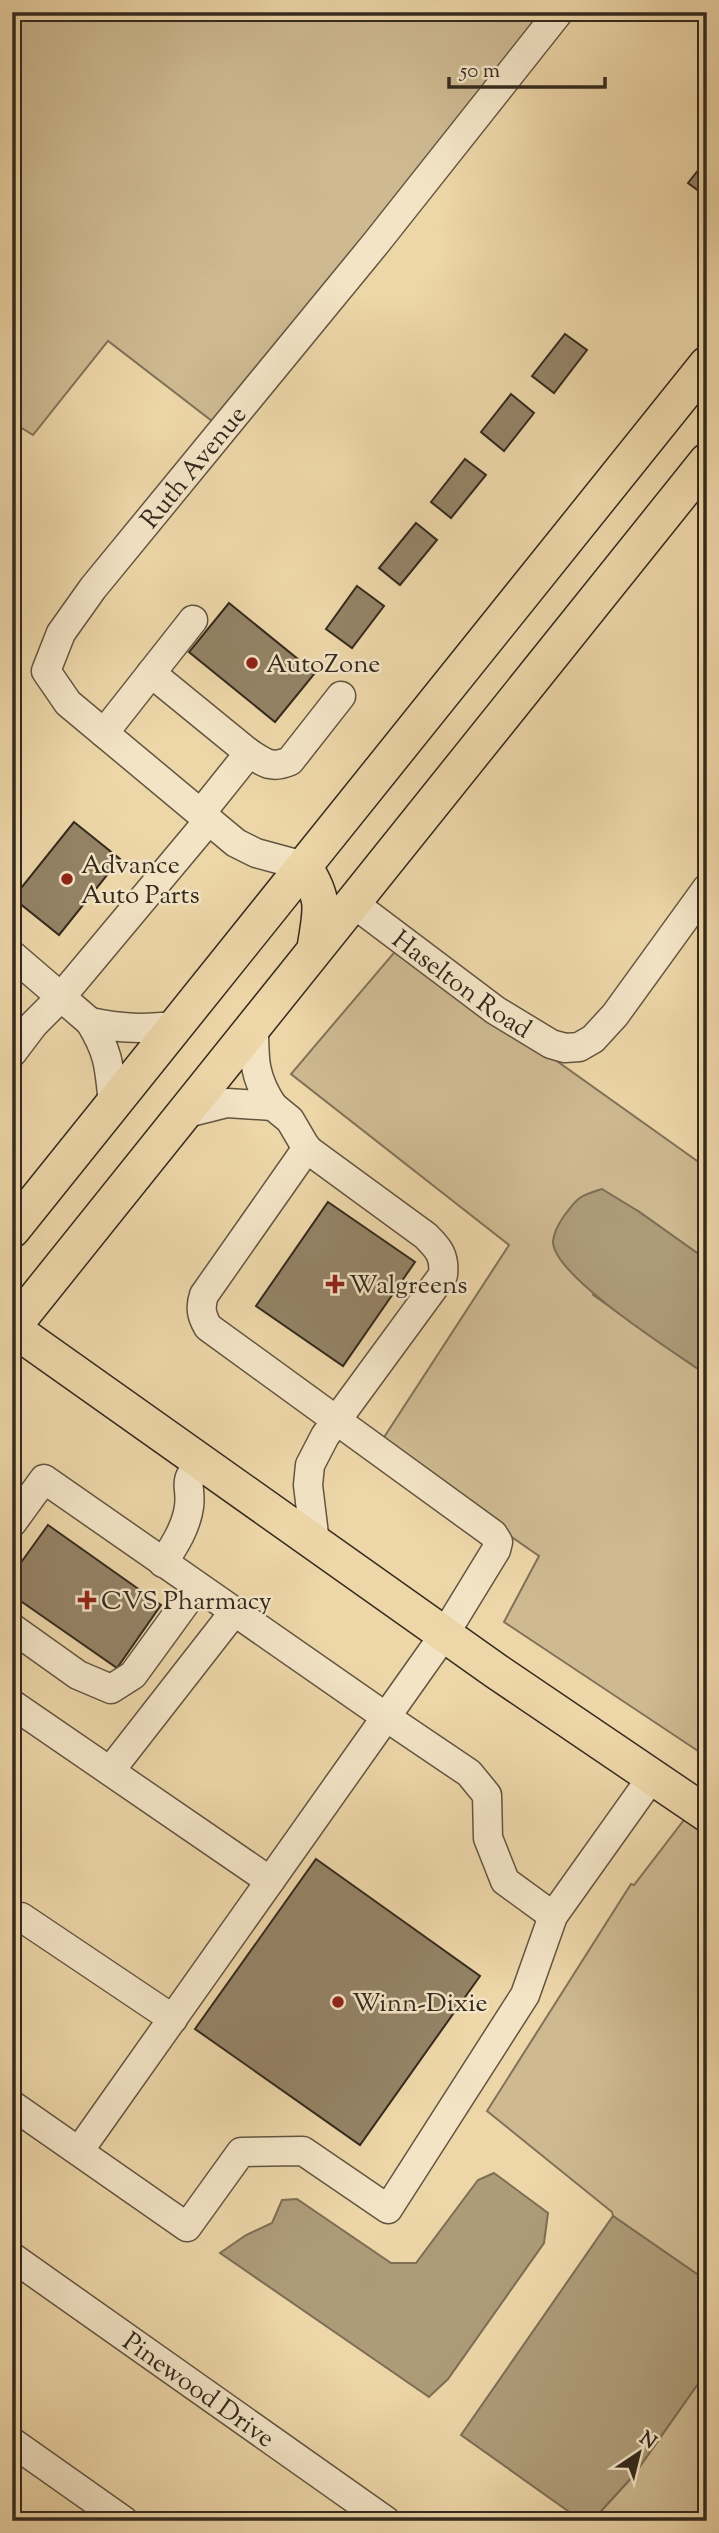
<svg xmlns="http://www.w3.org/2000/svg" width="719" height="2533" viewBox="0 0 719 2533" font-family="'Sorts Mill Goudy',serif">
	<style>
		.green { fill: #ceb991; stroke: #817258; stroke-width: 2 }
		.water { fill: #ae9c79; stroke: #7d6e55; stroke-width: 2 }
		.building { fill: #948366; stroke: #342a1e; stroke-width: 2 }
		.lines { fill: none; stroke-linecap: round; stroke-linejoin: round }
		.minor-casing { stroke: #625540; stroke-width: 31 }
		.major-casing { stroke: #342a1e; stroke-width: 38 }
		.minor { stroke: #f3e4c6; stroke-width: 28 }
		.major { stroke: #edd6a8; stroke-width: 35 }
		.poi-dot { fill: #8f2418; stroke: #f3e4c6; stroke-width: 2.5 }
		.labels { text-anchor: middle; stroke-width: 5; stroke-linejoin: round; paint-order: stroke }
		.street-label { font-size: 26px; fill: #342a1e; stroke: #f3e4c6 }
		.poi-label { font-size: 26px; fill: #342a1e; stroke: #f3e4c6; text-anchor: start }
	</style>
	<rect width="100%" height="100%" fill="#edd6a8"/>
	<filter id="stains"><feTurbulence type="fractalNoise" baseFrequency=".00286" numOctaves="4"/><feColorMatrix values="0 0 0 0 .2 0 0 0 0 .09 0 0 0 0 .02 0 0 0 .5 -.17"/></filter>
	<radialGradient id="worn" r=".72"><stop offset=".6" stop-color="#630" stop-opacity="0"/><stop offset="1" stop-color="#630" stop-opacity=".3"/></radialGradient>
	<path class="green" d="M12 12H551L225 431 108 341 33 435 12 422Z
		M398 948 707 1168V1260L638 1211 593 1295 707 1375V1757L504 1622 539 1556 379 1445 509 1245 291 1074Z
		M687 1816 707 1829V2281L613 2216 612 2212 487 2111 631 1884 634 1885Z
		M707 2371V2521H592L633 2476Z"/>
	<path class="water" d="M602 1189 638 1211 707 1260V1375C677 1354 552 1276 553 1241 554 1233 559 1223 564 1216 578 1197 579 1196 602 1189Z
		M494 2173 548 2213 544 2243 448 2379 429 2397 220 2253 246 2235 272 2223 282 2200 297 2199 391 2263H416L478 2180Z
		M613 2216 707 2281V2371L633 2476 592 2521H582L461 2435Z"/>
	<path class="building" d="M707 159V197L688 183Z
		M565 334 587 350 554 393 532 376Z
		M511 394 534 413 504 451 481 432Z
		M465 459 486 475 451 518 431 502Z
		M416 523 437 540 400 585 379 568Z
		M357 586 384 606 352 648 326 629Z
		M229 603 315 673 275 722 189 652Z
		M74 822 120 859 59 935 13 898Z
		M328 1202 415 1262 343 1366 256 1306Z
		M48 1525 161 1605 117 1668 12 1595V1575Z
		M316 1859 480 1976 360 2145 195 2029Z"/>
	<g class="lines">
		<defs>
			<g id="minor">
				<path d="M151 673 249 753 201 813"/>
				<path d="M104 733 193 620"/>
				<path d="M249 753C265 763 271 769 290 761L341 696"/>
				<path id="s1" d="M304 866 256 853 236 843 68 703 46 671 61 633 93 588 376 243 559 12"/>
				<path id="s2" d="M353 903 495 1010 551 1044 565 1048 579 1047 593 1039 615 1015 707 888"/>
				<path d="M12 955 61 997 34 1024 12 1053"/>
				<path d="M90 1022 61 997 209 820"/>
				<path d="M113 1104C109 1067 110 1055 90 1022 122 1029 144 1029 176 1026"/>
				<path d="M273 1106 290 1120 307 1149 426 1236C439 1249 445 1256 443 1275L325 1436 310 1465 308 1485 315 1543"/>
				<path d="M183 1114 227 1103 273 1106C254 1078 254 1060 254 1026"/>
				<path d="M12 1523 44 1479 386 1717 444 1635 496 1550 498 1542 493 1534 208 1327C201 1315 200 1307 204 1295L307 1148"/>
				<path d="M163 1563C174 1546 186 1528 189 1507 192 1482 181 1487 200 1461"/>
				<path d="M12 1628 78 1675 111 1689 133 1675 197 1587"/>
				<path d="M12 1704 270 1881"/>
				<path d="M110 1771 234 1612"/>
				<path d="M21 1917 173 2019"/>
				<path d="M12 2105 187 2227 241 2152 303 2151 388 2209 525 1995 553 1916 652 1777"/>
				<path d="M79 2151 386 1717 469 1773 487 1795 488 1838 505 1881 553 1916"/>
				<path id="s3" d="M12 2257 386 2521"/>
				<path d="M12 2442 124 2521"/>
			</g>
			<path id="major" d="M304 866C326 901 321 909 315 948
				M12 1230 707 364
				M12 1328 707 461
				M12 1328 496 1671 707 1814"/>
		</defs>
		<use href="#minor" class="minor-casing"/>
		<use href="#major" class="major-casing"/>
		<use href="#minor" class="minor"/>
		<use href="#major" class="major"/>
	</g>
	<g class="poi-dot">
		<circle cx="252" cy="663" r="7"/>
		<circle cx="67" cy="879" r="7"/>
		<path d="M331.5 1273.5h7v7h7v7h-7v7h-7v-7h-7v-7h7z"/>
		<path d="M83.5 1589.5h7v7h7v7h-7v7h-7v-7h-7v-7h7z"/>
		<circle cx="338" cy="2002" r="7"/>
	</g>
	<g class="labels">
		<g class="street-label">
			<text dy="9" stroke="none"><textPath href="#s1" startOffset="583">Ruth Avenue</textPath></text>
			<text dy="9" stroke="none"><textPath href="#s2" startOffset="136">Haselton Road</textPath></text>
			<text dy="9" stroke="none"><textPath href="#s3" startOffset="229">Pinewood Drive</textPath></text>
		</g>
		<g class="poi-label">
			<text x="266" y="672">AutoZone</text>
			<text x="81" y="873">Advance<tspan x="81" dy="30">Auto Parts</tspan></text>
			<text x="349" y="1293">Walgreens</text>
			<text x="101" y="1609">CVS Pharmacy</text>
			<text x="352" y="2011">Winn-Dixie</text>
		</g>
	</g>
	<rect width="719" height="2533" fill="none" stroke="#edd6a8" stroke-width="42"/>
	<rect x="14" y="14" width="691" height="2505" fill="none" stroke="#342a1e" stroke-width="3.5"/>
	<rect x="21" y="21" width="677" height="2491" fill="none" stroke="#342a1e" stroke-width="2"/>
	<g transform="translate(639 2453) rotate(35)" stroke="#f3e4c6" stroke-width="5" paint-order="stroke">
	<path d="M0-5L12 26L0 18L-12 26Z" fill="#342a1e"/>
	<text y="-10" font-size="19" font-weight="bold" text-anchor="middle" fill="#342a1e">N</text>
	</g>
	<path d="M449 77v10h156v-10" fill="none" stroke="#342a1e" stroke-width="3.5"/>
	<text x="460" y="77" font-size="21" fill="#342a1e" stroke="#f3e4c6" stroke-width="5" paint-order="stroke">50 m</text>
	<rect width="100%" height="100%" filter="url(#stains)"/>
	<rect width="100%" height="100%" fill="url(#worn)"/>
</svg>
